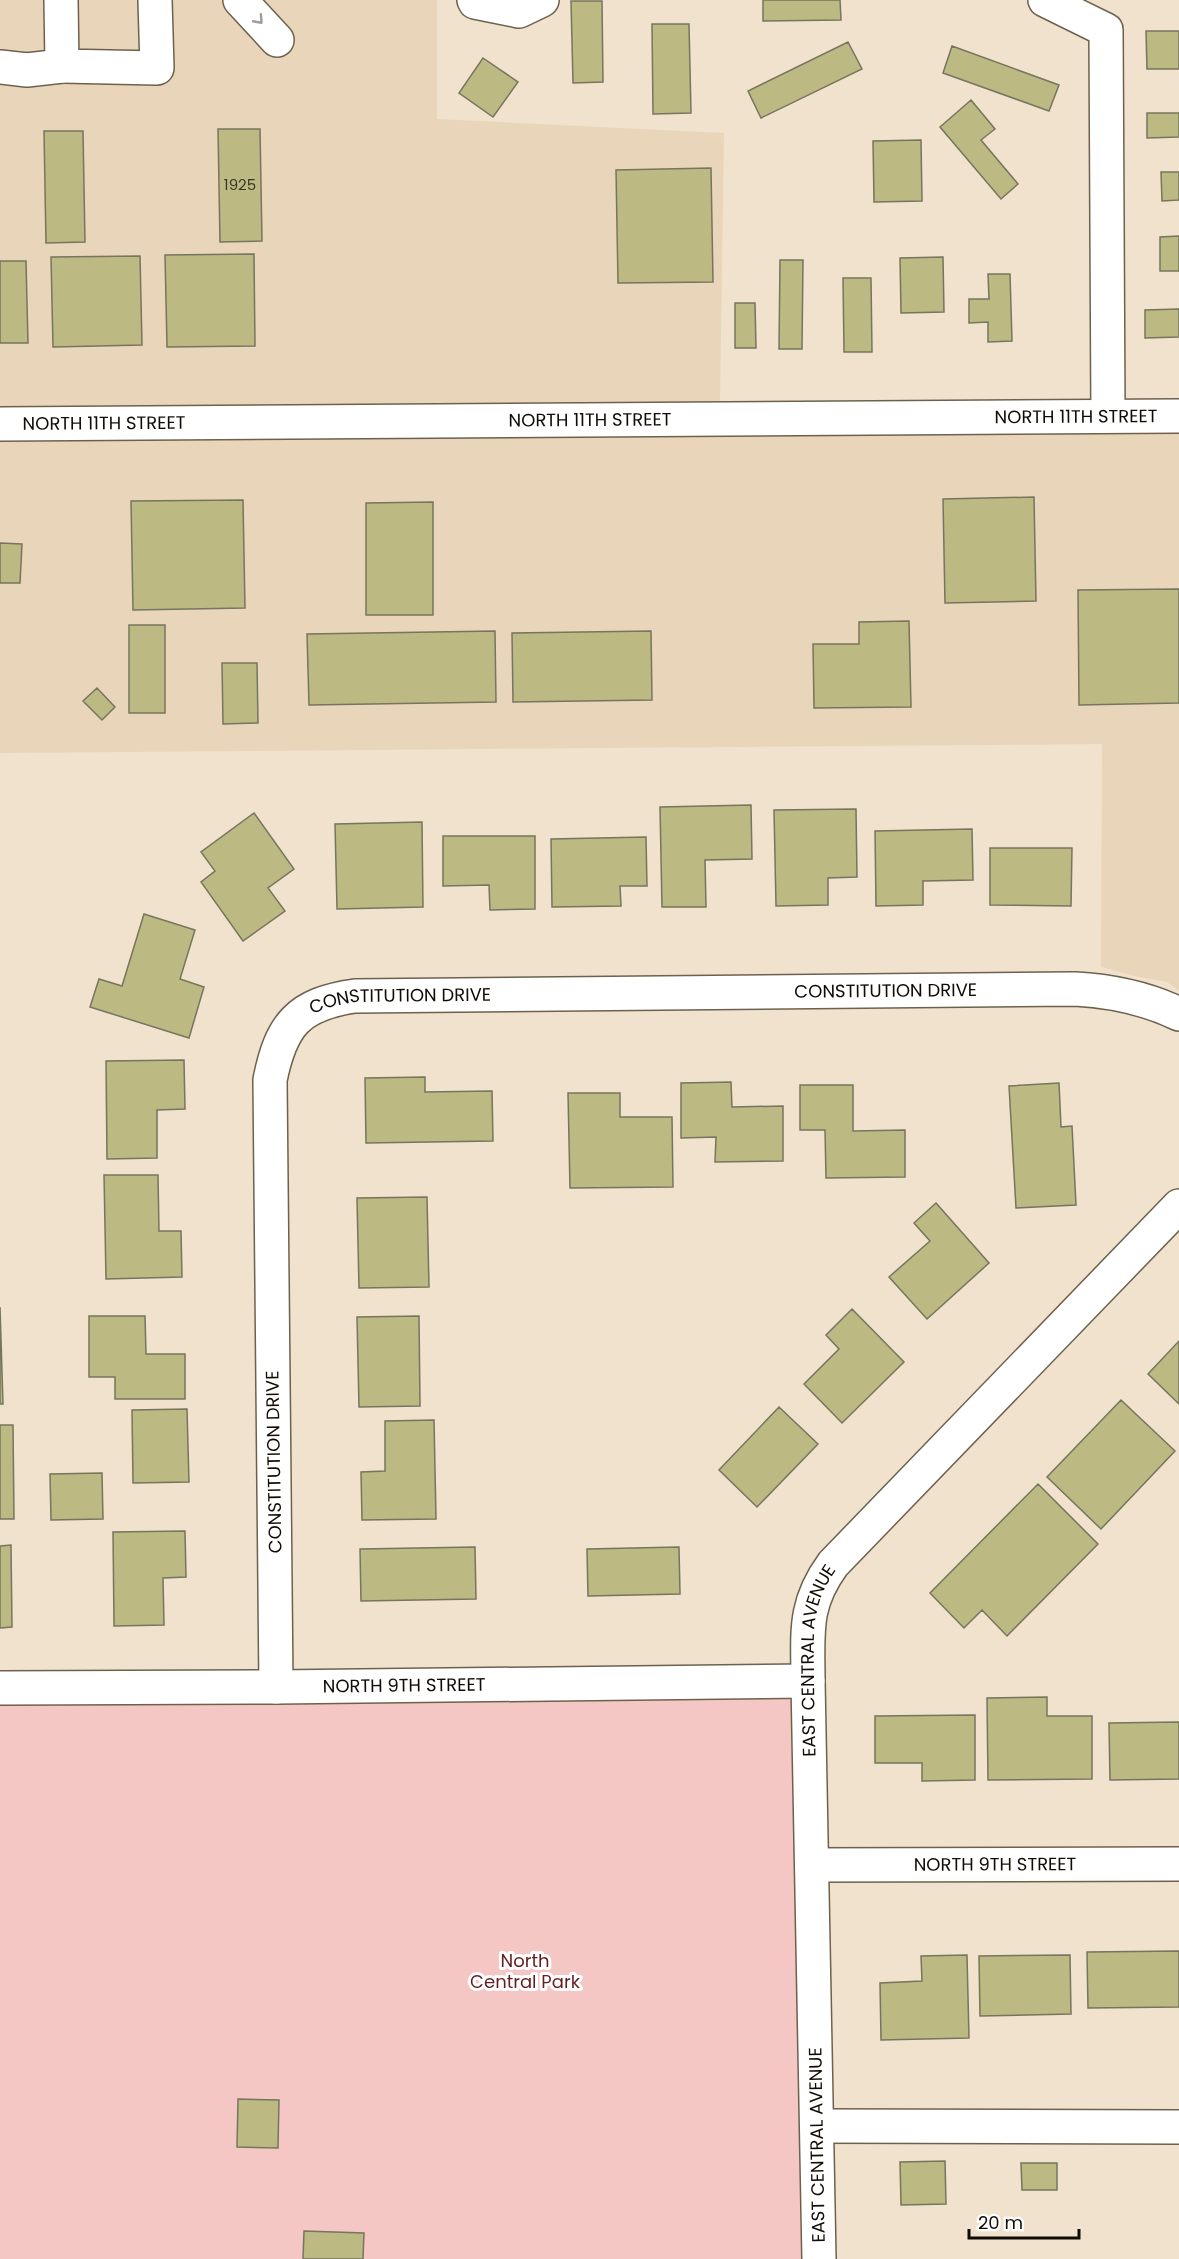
<svg xmlns="http://www.w3.org/2000/svg" width="1179" height="2259" viewBox="0 0 1179 2259" font-family="Poppins,sans-serif">
	<style>
		.built { fill: #e9d6ba }
		.green { fill: #f5c7c4 }
		.building { fill: #bcb982; stroke: #76755f; stroke-width: 1.5 }
		.lines { fill: none; stroke-linecap: round; stroke-linejoin: round }
		.minor-casing { stroke: #6d614e; stroke-width: 36 }
		.minor { stroke: #fff; stroke-width: 33 }
		.oneway { stroke: #9f9d9b }
		.labels { text-anchor: middle; stroke-width: 6; stroke-linejoin: round; paint-order: stroke }
		.number-label { font-size: 15px; fill: #3b3624 }
		.street-label { font-size: 18px; fill: #100b05; stroke: #fff }
		.park-label { font-size: 18px; fill: #651d1e; stroke: #fff }
	</style>
	<rect width="100%" height="100%" fill="#f0e2cc"/>
	<path class="built" d="M0 0H437V119L724 133 720 402 1179 401V991L1167 982 1134 976 1101 967 1102 744 0 753Z"/>
	<path class="green" d="M808 1681 818 2259H0V1687Z"/>
	<path class="building" d="M763 0H840L841 20 763 21Z
		M571 1H602L603 82 573 83Z
		M652 24H689L691 113 653 114Z
		M1146 31H1179V69H1147Z
		M848 42 862 69 761 118 748 91Z
		M952 46 1059 85 1049 111 943 73Z
		M483 58 518 82 493 117 459 93Z
		M971 100 995 129 981 140 1018 184 1001 199 940 127Z
		M1147 113H1179V137L1147 138Z
		M218 129H260L262 241 220 242Z
		M44 131H83L85 242 46 243Z
		M921 140 922 201 874 202 873 141Z
		M711 168 713 282 618 283 616 170Z
		M1161 172H1179V200L1162 201Z
		M1179 236V271H1160V237Z
		M254 254 255 346 167 347 165 255Z
		M140 256 142 345 53 347 51 257Z
		M943 257 944 312 901 313 900 258Z
		M780 260H803L802 349H779Z
		M0 261H26L28 343H0Z
		M988 274H1010L1012 341 988 342V322L969 323V299H989Z
		M843 278H871L872 352H844Z
		M735 303H755L756 348H735Z
		M1179 309V337L1145 338V310Z
		M1034 497 1036 601 945 603 943 499Z
		M243 500 245 608 133 610 131 501Z
		M433 502V615H366V503Z
		M0 543 22 544 20 583H0Z
		M1179 589V703L1079 705 1078 590Z
		M909 621 911 707 814 708 813 644H859V622Z
		M129 625H165V713H129Z
		M495 631 496 702 309 705 307 634Z
		M651 631 652 700 513 702 512 633Z
		M222 663H257L258 723 223 724Z
		M97 688 115 707 102 720 83 701Z
		M751 805 752 859 705 860 706 907H662L660 807Z
		M856 809 857 877 828 878V905L776 906 774 810Z
		M254 813 294 869 268 888 285 911 243 941 201 882 215 871 201 852Z
		M422 822 423 907 337 909 335 824Z
		M972 829 973 880 923 881V905L876 906 875 831Z
		M443 836H535V909L490 910 489 885 443 886Z
		M646 837 647 886H620L621 906 552 907 551 839Z
		M990 848H1072L1071 906 990 905Z
		M144 914 195 930 180 979 204 987 189 1038 90 1007 99 979 122 986Z
		M184 1060 185 1109 157 1110V1158L107 1159 106 1061Z
		M425 1077V1092L492 1091 493 1141 366 1143 365 1078Z
		M731 1082 732 1107 783 1106V1161L715 1162 716 1137 681 1138V1083Z
		M1059 1083 1061 1127 1072 1126 1076 1205 1016 1208 1009 1086Z
		M800 1085H853V1131L905 1130V1177L826 1178 825 1130H800Z
		M568 1093H620V1117H672L673 1187 570 1188Z
		M104 1175H158L159 1231H181L182 1277 106 1279Z
		M427 1197 429 1287 359 1288 357 1198Z
		M936 1203 989 1263 927 1319 889 1277 930 1241 914 1223Z
		M0 1307 3 1404H0Z
		M852 1309 904 1362 842 1423 804 1384 839 1349 826 1335Z
		M89 1316H145L146 1354H185V1399H115V1377H89Z
		M419 1316 420 1406 359 1407 357 1317Z
		M1179 1341V1404L1148 1374Z
		M1121 1400 1175 1451 1101 1529 1047 1477Z
		M779 1407 818 1444 757 1507 719 1470Z
		M187 1409 189 1482 133 1483 132 1410Z
		M434 1420 436 1519 362 1520 361 1472 385 1471V1421Z
		M0 1425H13L14 1519H0Z
		M102 1473 103 1519 51 1520 50 1474Z
		M1038 1484 1098 1544 1007 1636 982 1610 964 1628 930 1593Z
		M185 1531 186 1577 163 1578 164 1625 114 1626 113 1532Z
		M11 1545 12 1627 0 1628V1546Z
		M475 1547 476 1599 361 1601 360 1549Z
		M679 1547 680 1594 588 1596 587 1549Z
		M1047 1697V1716H1092V1779L988 1780 987 1698Z
		M975 1715V1780L922 1781V1763H875V1716Z
		M1179 1722V1779L1110 1780 1109 1723Z
		M1179 1951V2007L1088 2008 1087 1952Z
		M967 1955 969 2038 881 2040 880 1983 922 1981 921 1956Z
		M1070 1955 1071 2014 980 2016 979 1956Z
		M238 2099 279 2100 278 2148 237 2147Z
		M945 2161 946 2204 901 2205 900 2162Z
		M1021 2163H1057V2190H1022Z
		M304 2231 364 2233 363 2259H303Z"/>
	<g class="lines">
		<defs>
			<g id="minor">
				<path d="M61 0 62 66 157 68 155 0"/>
				<path d="M240 0 277 40"/>
				<path d="M474 0 475 2 519 11 542 0"/>
				<path d="M1045 0 1106 30 1108 416"/>
				<path d="M0 67 27 70 62 66"/>
				<path id="s1" d="M0 424 1179 416"/>
				<path id="s2" d="M276 1687 270 1080C281 1025 298 1004 355 996L1075 989C1112 991 1146 998 1179 1014"/>
				<path id="s3" d="M0 1688 276 1687 808 1681"/>
				<path id="s4" d="M812 1865 1179 1864"/>
				<path d="M817 2126 1179 2127"/>
				<path id="s5" d="M819 2259 808 1681C808 1633 803 1605 833 1564L1179 1206"/>
			</g>
		</defs>
		<use href="#minor" class="minor-casing"/>
		<use href="#minor" class="minor"/>
	</g>
	<defs><path id="oneway-chevron" d="M-2-3.5L2.5 0L-2 3.5" fill="none" stroke-width="1.6" stroke-linecap="round" stroke-linejoin="round" transform="scale(1.5)"/></defs>
	<use class="oneway" href="#oneway-chevron" transform="translate(259 20) rotate(48)"/>
	<g class="labels">
		<g class="number-label">
			<text x="240" y="190">1925</text>
		</g>
		<g class="street-label">
			<text dy="6" stroke="none"><textPath href="#s1" startOffset="1076">NORTH 11TH STREET</textPath></text>
			<text dy="6" stroke="none"><textPath href="#s1" startOffset="590">NORTH 11TH STREET</textPath></text>
			<text dy="6" stroke="none"><textPath href="#s1" startOffset="104">NORTH 11TH STREET</textPath></text>
			<text dy="6" stroke="none"><textPath href="#s2" startOffset="1269">CONSTITUTION DRIVE</textPath></text>
			<text dy="6" stroke="none"><textPath href="#s2" startOffset="783">CONSTITUTION DRIVE</textPath></text>
			<text transform="translate(274 1462) rotate(-91)" y="6">CONSTITUTION DRIVE</text>
			<text dy="6" stroke="none"><textPath href="#s5" startOffset="600">EAST CENTRAL AVENUE</textPath></text>
			<text dy="6" stroke="none"><textPath href="#s3" startOffset="404">NORTH 9TH STREET</textPath></text>
			<text dy="6" stroke="none"><textPath href="#s4" startOffset="183">NORTH 9TH STREET</textPath></text>
			<text transform="translate(817 2145) rotate(-91)" y="6">EAST CENTRAL AVENUE</text>
		</g>
		<g class="park-label">
			<text x="525" y="1967">North<tspan x="525" dy="21">Central Park</tspan></text>
		</g>
	</g>
	<path d="M969 2229v9h110v-9" fill="none" stroke="#100b05" stroke-width="3"/>
	<text x="978" y="2229" font-size="18" fill="#100b05" stroke="#ffffff" stroke-width="4.5" paint-order="stroke">20 m</text>
</svg>
